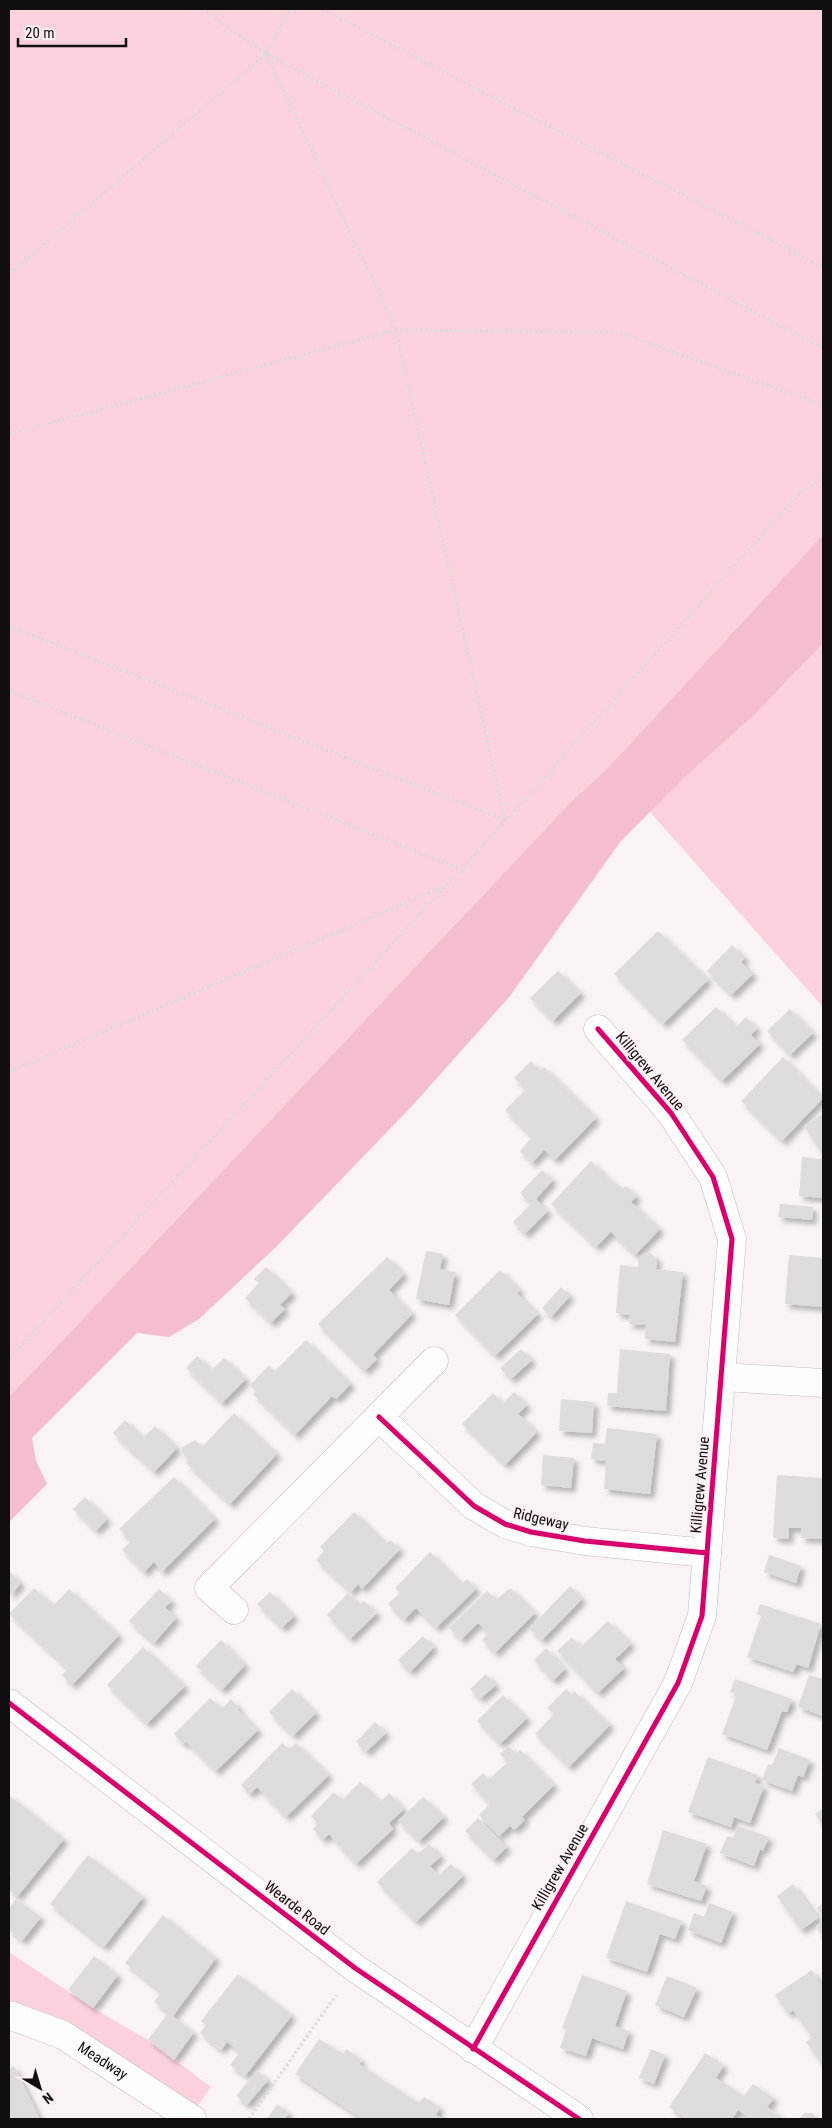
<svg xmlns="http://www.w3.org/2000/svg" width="832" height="2128" viewBox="0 0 832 2128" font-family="'Roboto Condensed',sans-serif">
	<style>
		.green { fill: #fbd1dc }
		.forest { fill: #f5bece }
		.building { fill: #dfdbdc; filter: url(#shadow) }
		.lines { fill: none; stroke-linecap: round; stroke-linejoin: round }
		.street-casing { stroke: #c0bbbc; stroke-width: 29 }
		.path { stroke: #dcdada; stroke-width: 3; stroke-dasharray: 2.5 2.5; stroke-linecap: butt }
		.street { stroke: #fefdfd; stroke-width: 28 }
		.cycleway-casing { stroke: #fcf0f3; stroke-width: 8 }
		.cycleway { stroke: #d6006c; stroke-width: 5 }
		.labels { text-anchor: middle; stroke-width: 4.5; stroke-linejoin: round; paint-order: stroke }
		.street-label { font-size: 15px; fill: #120e0f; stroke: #fcf0f3 }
	</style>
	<defs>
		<filter id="shadow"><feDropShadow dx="4.5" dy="4.5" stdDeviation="2.5" flood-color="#0004"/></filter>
	</defs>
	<rect width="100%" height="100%" fill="#f9f3f4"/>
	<path class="green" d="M9 9H823V1007L610 767 568 805 9 1397Z
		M9 1952 93 2008 148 2040 211 2087 189 2118 9 2015Z"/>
	<path class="forest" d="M823 535V643L755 714 688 774 621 841 510 996 412 1106 275 1248 199 1319 169 1337 137 1333 32 1438 36 1461 47 1484 9 1522V1397L568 805 610 766Z"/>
	<path class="building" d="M658 931 708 980 663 1024 614 974Z
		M732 945 745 958 741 962 753 974 731 995 707 971Z
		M558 971 581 993 553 1021 530 998Z
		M716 1007 736 1027 746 1017 757 1028 751 1035 760 1044 722 1081 682 1040Z
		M790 1009 813 1033 790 1055 767 1031Z
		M783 1057 823 1098 782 1141 741 1101Z
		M531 1061 540 1071 544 1067 596 1118 555 1160 544 1150 532 1163 520 1151 532 1137 505 1110 526 1089 514 1078Z
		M823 1114V1156L804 1126Z
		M802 1157 820 1159 823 1157V1198L799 1196Z
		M591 1161 621 1190 626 1186 637 1196 631 1202 660 1229 635 1255 611 1232 596 1247 551 1204Z
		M542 1170 553 1180 536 1199 548 1211 525 1234 513 1222 531 1204 520 1193Z
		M780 1204 813 1207 812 1220 778 1217Z
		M426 1251 443 1254 440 1269 455 1272 449 1305 416 1299Z
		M650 1253 657 1259 656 1269 683 1272 675 1342 645 1339 646 1325 629 1324 630 1315 616 1313 620 1265 638 1267V1259L643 1254Z
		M789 1255 823 1258V1307L785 1304Z
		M387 1257 404 1274 389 1290 412 1314 373 1355 377 1359 365 1371 318 1324Z
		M266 1267 292 1293 280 1305 285 1309 271 1323 245 1298 259 1283 254 1279Z
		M500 1270 520 1290 517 1293 538 1314 495 1356 455 1315Z
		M561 1287 570 1296 551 1317 542 1308Z
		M306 1340 351 1384 336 1399 332 1396 295 1435 253 1394 256 1391 250 1385 269 1365 275 1371Z
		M521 1349 532 1360 511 1379 500 1368Z
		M620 1349 670 1354 666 1411 607 1406 608 1393H617Z
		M197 1356 212 1370 224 1358 246 1379 222 1403 186 1368Z
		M514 1392 527 1405 518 1414 537 1432 505 1465 462 1424 493 1393 503 1403Z
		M561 1399 594 1402 592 1433 559 1431Z
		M234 1413 277 1454 230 1504 186 1463 189 1460 183 1454 181 1448 195 1440 202 1447Z
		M125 1420 143 1438 155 1426 177 1448 154 1472 113 1433Z
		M607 1428 657 1434 650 1494 604 1489 606 1461 591 1459 593 1443 605 1444Z
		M543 1455 574 1458 571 1488 541 1485Z
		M777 1475 823 1478V1539L801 1538V1528H789V1539L773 1538Z
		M174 1477 215 1519 162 1572 154 1562 144 1572 122 1550 131 1541 119 1529Z
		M85 1497 107 1519 96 1531 73 1509Z
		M354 1512 386 1544 390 1540 400 1549 362 1589 358 1584 351 1592 316 1560 324 1551 320 1547Z
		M430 1552 462 1584 467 1579 476 1589 436 1628 416 1608 404 1620 388 1604 400 1593 395 1588Z
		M769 1555 801 1566 796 1583 764 1572Z
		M9 1571 21 1583 9 1596Z
		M570 1586 582 1599 542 1640 529 1629Z
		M34 1588 53 1606 69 1589 119 1635 72 1685 62 1675 68 1669 9 1614Z
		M510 1588 535 1613 495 1653 482 1640 488 1633 478 1623 461 1640 449 1628 487 1591 496 1600Z
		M159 1589 172 1601 165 1607 176 1618 154 1643 129 1621Z
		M270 1592 294 1616 282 1628 257 1604Z
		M348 1593 359 1605 364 1601 377 1613 350 1639 327 1615Z
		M760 1604 821 1624 808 1668 797 1664 793 1672 747 1657 761 1616 757 1614Z
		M608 1621 631 1644 615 1659 624 1668 598 1693 557 1651 572 1637 581 1647Z
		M423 1636 434 1647 410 1672 398 1660Z
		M221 1640 245 1665 222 1690 196 1666Z
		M143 1647 185 1686 147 1724 107 1685Z
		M546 1648 565 1669 553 1681 534 1660Z
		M486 1674 496 1685 480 1699 470 1689Z
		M809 1675 823 1679V1716L798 1707Z
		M735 1679 792 1699 787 1712 782 1711 767 1750 722 1734 737 1694 730 1692Z
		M292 1689 316 1713 293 1736 269 1712Z
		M566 1689 572 1695 574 1691 610 1725 569 1767 535 1734 554 1714 547 1708Z
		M503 1695 527 1718 500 1744 477 1721Z
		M210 1698 221 1709 231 1699 239 1708 237 1709 258 1730 216 1771 186 1742 183 1744 174 1734Z
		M375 1722 386 1733 366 1752 356 1742Z
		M282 1743 289 1749 296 1743 329 1775 286 1817 257 1787 250 1794 241 1785Z
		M509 1746 516 1754 520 1750 554 1785 522 1817 525 1820 514 1830 510 1826 499 1836 479 1815 490 1804 471 1784 483 1773 489 1779 508 1762 500 1754Z
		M779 1748 810 1760 803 1777 798 1775 792 1791 762 1780 768 1764 772 1765Z
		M708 1757 758 1775 755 1783 764 1786 750 1823 734 1817 731 1827 688 1812Z
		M360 1782 380 1802 389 1793 404 1809 389 1823 393 1829 356 1864 329 1834 323 1840 313 1829 318 1823 311 1816 334 1792 342 1800Z
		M9 1795 64 1839 17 1897 9 1890V1876L11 1873 9 1872Z
		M423 1797 444 1817 419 1841 398 1821Z
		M823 1808V1826L815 1814Z
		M478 1818 507 1847 494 1860 465 1831Z
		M738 1826 769 1837 763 1851 760 1849 754 1866 720 1853 727 1836 733 1838Z
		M663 1830 707 1844 694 1881 707 1886 701 1901 647 1884Z
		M429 1844 441 1856 430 1866 439 1875 451 1864 463 1876 416 1922 377 1882 412 1848 418 1854Z
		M88 1855 143 1897 104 1947 50 1904Z
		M793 1884 818 1918 801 1930 777 1896Z
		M16 1899 41 1917 22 1941 9 1930V1908Z
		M626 1901 682 1921 675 1939 660 1934 647 1972 606 1958Z
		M709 1903 733 1912 721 1943 688 1930 694 1913 704 1917Z
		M823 1903V1916L817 1908Z
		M163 1915 216 1958 173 2016 154 2002 161 1992 125 1963Z
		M823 1921V1937L816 1926Z
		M94 1956 118 1975 93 2008 68 1990Z
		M812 1970 823 1988 822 2065 806 2042 812 2038 793 2010 788 2014 775 1995Z
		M238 1974 292 2015 245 2076 230 2065 240 2052 227 2042 221 2050 200 2033 206 2025 201 2021Z
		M582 1975 627 1991 615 2026 629 2031 623 2049 592 2038 586 2056 560 2048 566 2030 562 2028Z
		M667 1976 697 1988 684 2017 655 2005Z
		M168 2013 194 2032 174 2060 148 2040Z
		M319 2039 343 2054 346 2049 362 2060 359 2064 419 2103 424 2097 440 2107 436 2115 443 2119H362L295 2074Z
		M651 2049 665 2055 654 2084 639 2078Z
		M705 2053 724 2065 716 2078 744 2096 753 2084 774 2098 767 2107 785 2119H751L738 2110 732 2119H687L669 2107Z
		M14 2066 40 2119H9V2069Z
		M257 2070 268 2080 247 2105 236 2096Z
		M277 2104 289 2113 285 2119H267Z
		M805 2113H812L819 2119H798Z"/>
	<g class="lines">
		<defs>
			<g id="street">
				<path d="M722 1377 823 1383"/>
				<path d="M379 1417 474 1506 505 1524 531 1532 585 1541 707 1553"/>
				<path d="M234 1610 209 1588 434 1361"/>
				<path d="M9 1703 355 1968 579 2119"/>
				<path id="s1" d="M9 2015 63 2035 192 2119"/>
				<path d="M473 2049 678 1683 702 1616 732 1239 713 1177 671 1113 598 1029"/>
			</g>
		</defs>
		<use href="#street" class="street-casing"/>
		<path class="path" d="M202 9 266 54 823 348
			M322 9 823 267
			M266 54 396 330 505 820
			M9 274 266 54 290 9
			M9 434 396 330 617 332 823 405
			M9 626 505 820
			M9 691 461 869
			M9 1072 443 887
			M9 1359 490 838 797 496 823 477
			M249 2119 336 1995"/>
		<use href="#street" class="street"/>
		<defs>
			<path id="cycleway" d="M379 1417 474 1506 505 1524 531 1532 585 1541 707 1553
				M9 1703 355 1968 579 2119
				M473 2049 678 1683 702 1616 732 1239 713 1177 671 1113 598 1029"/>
		</defs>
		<use href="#cycleway" class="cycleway-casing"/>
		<use href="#cycleway" class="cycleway"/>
	</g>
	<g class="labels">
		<g class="street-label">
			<text transform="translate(650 1071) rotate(50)" y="5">Killigrew Avenue</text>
			<text transform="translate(700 1485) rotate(-85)" y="5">Killigrew Avenue</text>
			<text transform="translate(541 1519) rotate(13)" y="5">Ridgeway</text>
			<text transform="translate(560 1867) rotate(-60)" y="5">Killigrew Avenue</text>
			<text transform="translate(297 1908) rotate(38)" y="5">Wearde Road</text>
			<text dy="5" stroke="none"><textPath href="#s1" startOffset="105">Meadway</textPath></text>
		</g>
	</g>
	<rect width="832" height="2128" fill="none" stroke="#120e0f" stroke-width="20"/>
	<g transform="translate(40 2088) rotate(142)" stroke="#fcf0f3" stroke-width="4" paint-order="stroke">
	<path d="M0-4L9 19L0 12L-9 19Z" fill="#120e0f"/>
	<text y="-8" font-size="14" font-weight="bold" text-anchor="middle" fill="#120e0f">N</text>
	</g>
	<path d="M18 38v8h108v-8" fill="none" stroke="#120e0f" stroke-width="2.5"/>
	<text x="25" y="38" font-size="15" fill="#120e0f" stroke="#fcf0f3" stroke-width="4" paint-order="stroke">20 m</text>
</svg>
